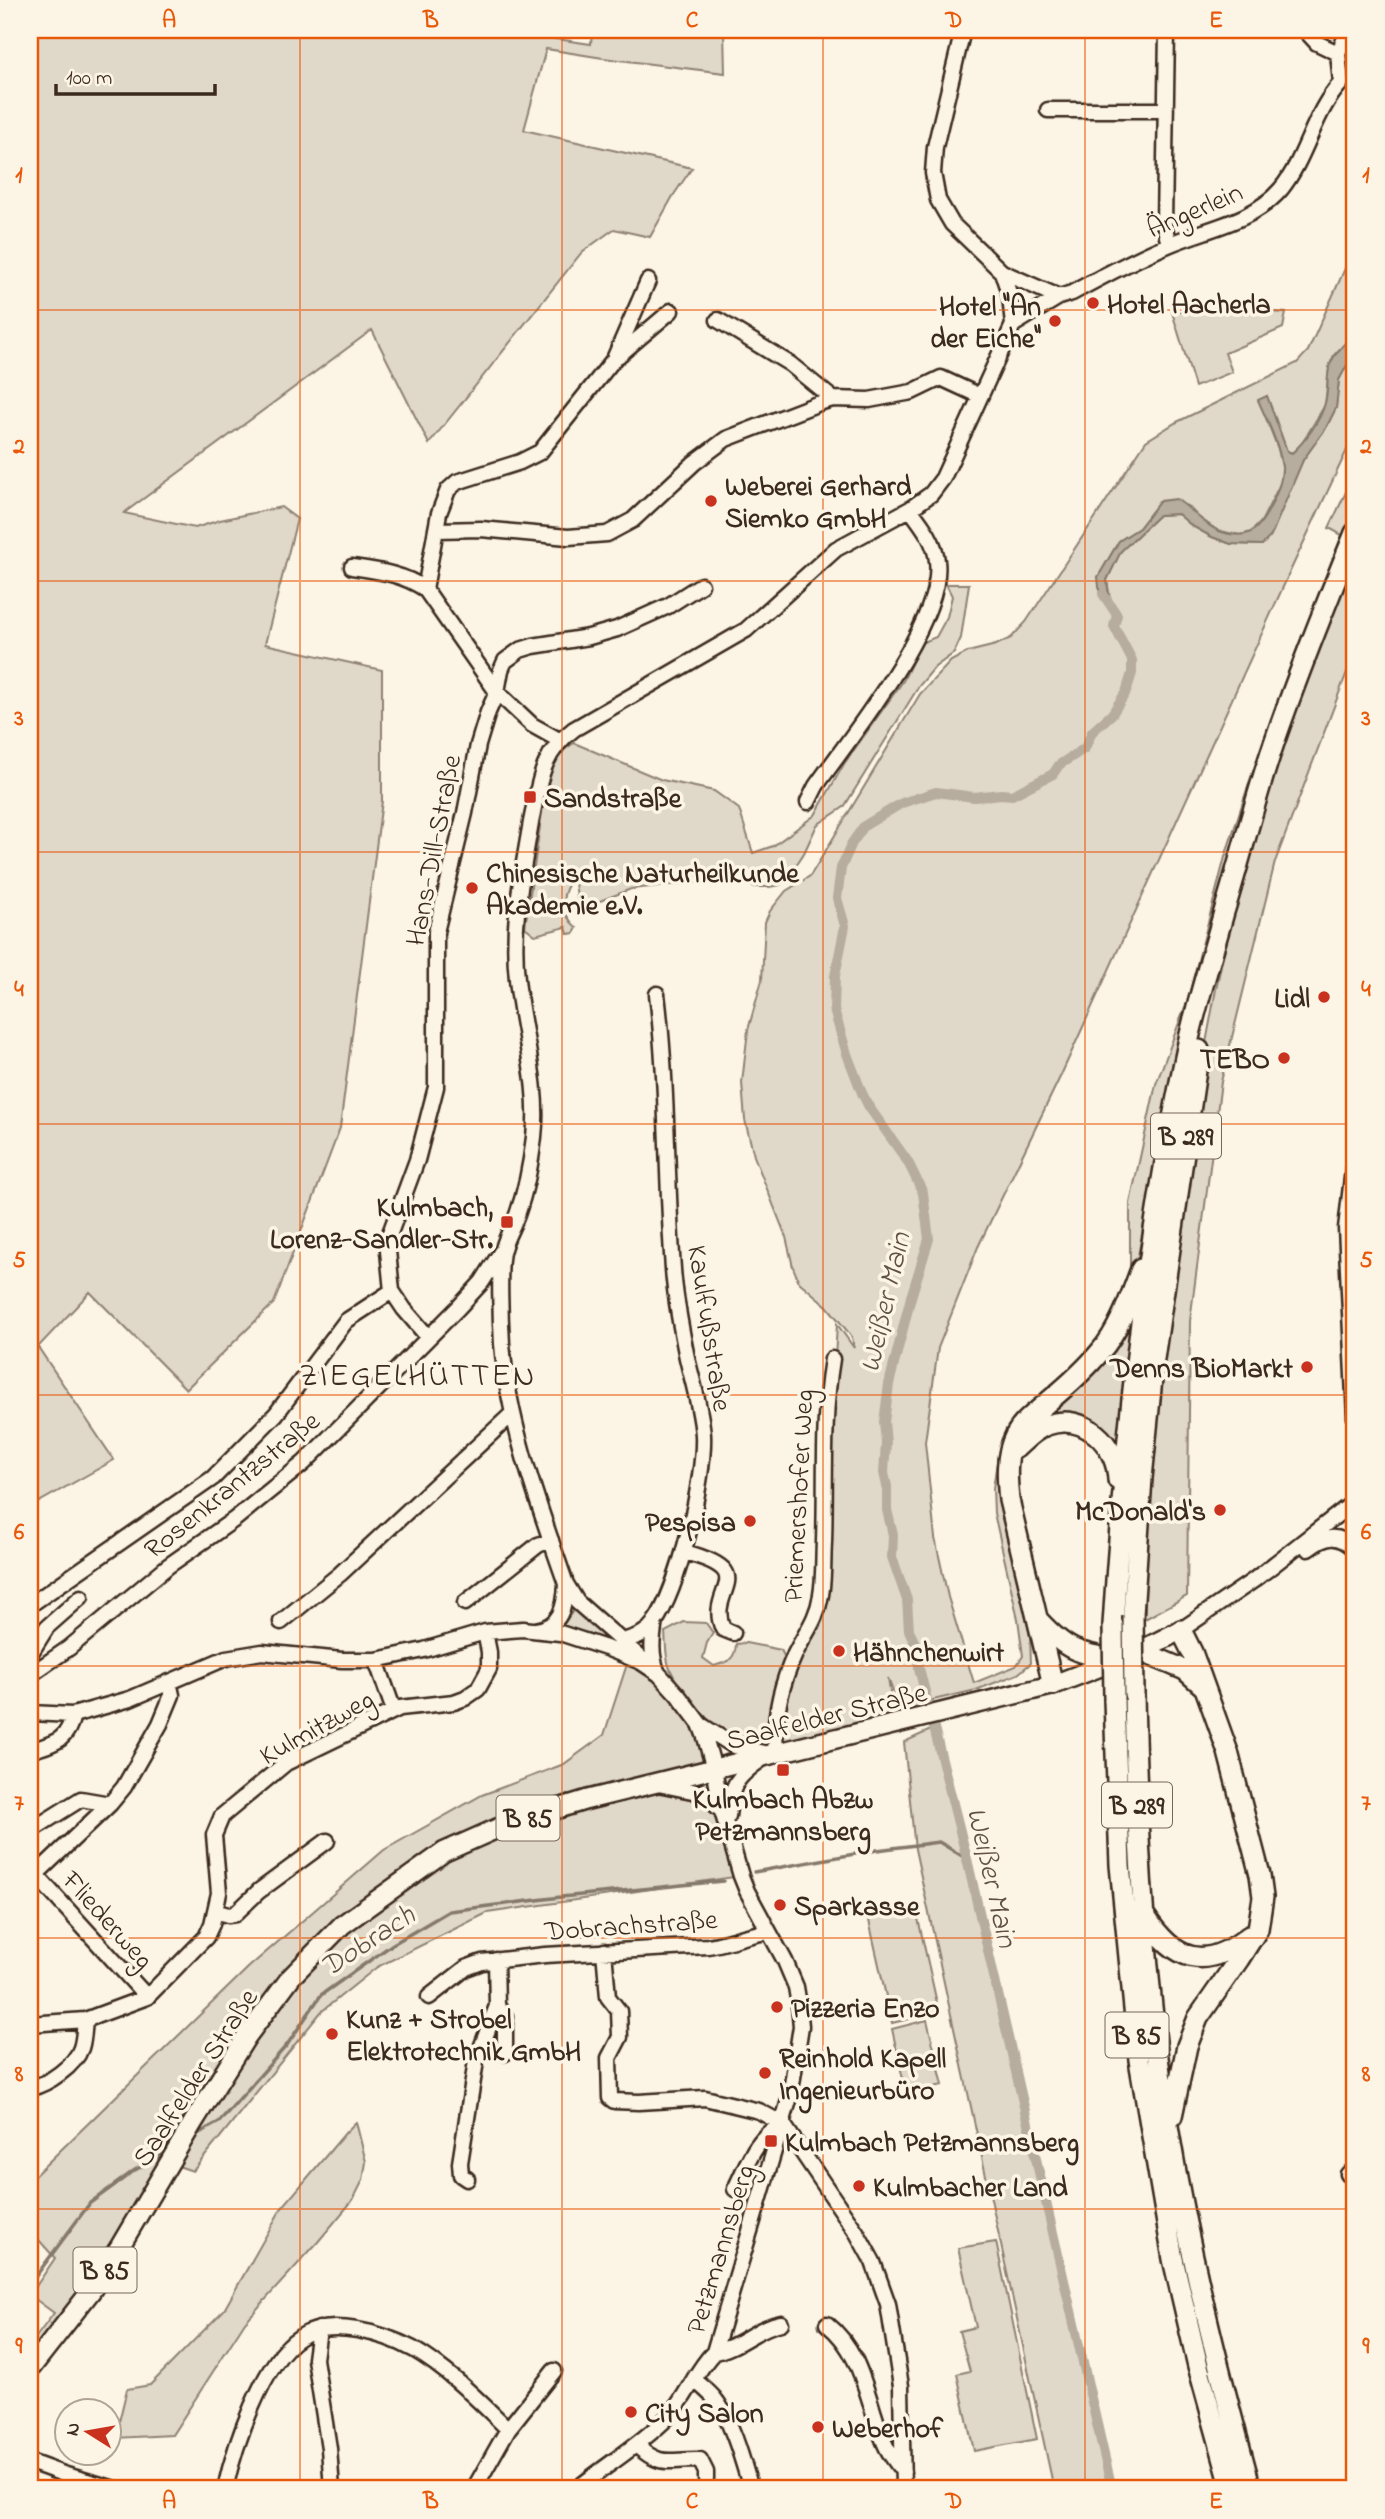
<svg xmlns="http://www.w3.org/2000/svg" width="1385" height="2519" viewBox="0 0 1385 2519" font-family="'Indie Flower',sans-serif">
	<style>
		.green { fill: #e0d8c8; stroke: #8e8173; stroke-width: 2 }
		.water { fill: #b7ad9e; stroke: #85796b; stroke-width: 2 }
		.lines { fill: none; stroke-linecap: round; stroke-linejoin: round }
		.stream { stroke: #85796b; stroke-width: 3.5 }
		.canal { stroke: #b7ad9e; stroke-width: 10 }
		.minor-casing { stroke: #3b2a1e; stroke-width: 19 }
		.major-casing { stroke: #3b2a1e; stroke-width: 23 }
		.highway-casing { stroke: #3b2a1e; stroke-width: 24 }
		.minor { stroke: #fcf5e5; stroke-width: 14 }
		.major { stroke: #fcf5e5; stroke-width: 18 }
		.highway { stroke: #fcf5e5; stroke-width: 19 }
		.highway-bridge-casing { stroke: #3b2a1e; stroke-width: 24; stroke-linecap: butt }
		.highway-bridge { stroke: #fcf5e5; stroke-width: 19 }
		.grid { fill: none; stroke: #e8590c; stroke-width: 2; stroke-opacity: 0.55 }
		.poi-dot { fill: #c8321e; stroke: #fcf5e5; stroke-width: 2.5 }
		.labels { text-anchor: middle; stroke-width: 7; stroke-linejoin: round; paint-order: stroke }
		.shield { fill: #fcf5e5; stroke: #75675a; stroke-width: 2 }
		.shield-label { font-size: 26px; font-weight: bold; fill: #3b2a1e }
		.street-label { font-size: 28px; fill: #3b2a1e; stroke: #fcf5e5 }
		.poi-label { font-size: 28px; font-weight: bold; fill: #3b2a1e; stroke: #fcf5e5; text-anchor: start }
		.water-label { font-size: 30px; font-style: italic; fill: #605144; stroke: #fcf5e5 }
		.quarter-label { font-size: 32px; letter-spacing: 2px; fill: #3b2a1e; stroke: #fcf5e5 }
		.neatline { fill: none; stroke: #e8590c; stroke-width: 2.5 }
		.grid-label { font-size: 23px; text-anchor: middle; font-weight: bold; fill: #e8590c }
	</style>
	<rect width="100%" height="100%" fill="#fcf5e5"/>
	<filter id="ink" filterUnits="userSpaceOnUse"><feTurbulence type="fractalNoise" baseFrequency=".0143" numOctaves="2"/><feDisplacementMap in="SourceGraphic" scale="14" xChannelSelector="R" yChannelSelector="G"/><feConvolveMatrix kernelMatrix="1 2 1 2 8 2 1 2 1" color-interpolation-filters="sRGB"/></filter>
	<g filter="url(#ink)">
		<path class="green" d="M30 30H536L550 38 591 44 592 30H724L725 73 603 58 546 49 524 130 692 168 673 196 650 237 614 229 582 252 429 444 372 330 124 513 195 528 220 520 281 507 297 519 265 644 382 670V801L340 1128 274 1303 186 1389 90 1292 38 1347 114 1460 30 1507Z
			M1355 246V304L1352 297 1350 311 1355 322 1354 334 1334 355 1329 367 1325 405 1301 445 1292 453 1287 451 1267 396 1259 400 1278 449 1282 467 1281 482 1261 522 1251 532 1241 535 1229 533 1217 530 1198 517 1188 506 1160 501 1139 528 1119 541 1098 577 1110 599 1107 580 1121 551 1159 515 1178 514 1192 526 1212 537 1231 544 1262 545 1303 460 1326 428 1336 408 1339 380 1355 350V433L1293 565 1062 1073 978 1247 938 1348 925 1442 935 1538 948 1597 974 1683 1016 1666 1023 1656 1018 1619 994 1513 993 1488 999 1449 1012 1424 1024 1409 1070 1371 1086 1354 1100 1336 1118 1300 1130 1268V1203L1156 1084 1188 999 1225 857 1250 780 1290 667 1342 535 1329 528 1355 473V519L1329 580 1165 1112 1138 1256 1130 1285 1110 1330 1011 1433 1018 1575 1030 1636 1031 1663 1018 1674 976 1690 899 1708 888 1678 895 1725 776 1753 777 1712 821 1595 837 1324 854 1348 852 1337 827 1306 799 1282 793 1267 786 1237 754 1156 745 1120 742 1083 748 1030 762 980 765 922 770 911 786 891 810 876 820 860 920 694 951 661 968 652 996 645 1011 638 1026 622 1146 441 1175 423 1297 363 1308 351Z
			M1172 312H1270L1286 313 1283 328 1225 353 1232 372 1195 387Z
			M1355 553V651L1275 862 1221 1082 1190 1321 1187 1596 1145 1619V1598L1142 1597 1155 1402 1198 1086 1216 989 1234 903 1277 757Z
			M946 584H969L961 638 954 653 935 667 919 686 844 807 817 825 804 853 787 879 780 885 769 887H755L728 879 631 889 579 909 574 877C559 893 560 913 577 928L574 933 568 934 566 927 535 935 525 927 547 779 558 754 574 743 662 780 714 791 739 809 753 853 773 846 815 815 844 764 903 681 921 643 936 637 947 617 952 596Z
			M1136 1295 1124 1454 1109 1438 1036 1424Z
			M576 1607 611 1639 608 1641 591 1634 562 1626Z
			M684 1622 706 1623 713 1633 707 1643 703 1658 714 1666C728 1662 735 1660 736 1644L746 1643 781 1650 786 1660 775 1683 768 1736C761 1738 754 1741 747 1741 719 1739 681 1693 670 1669 665 1657 666 1644 665 1632Z
			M629 1658 659 1674 700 1724 714 1769 663 1784 702 1793 727 1828 741 1876 487 1913 377 1967 321 2012 193 2171 169 2163 119 2248 30 2360V2345L54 2313 35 2299 30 2305V2295L55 2258 30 2230V2180L249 1967 384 1850 482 1795 564 1764 604 1735Z
			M933 1729 1111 2489H1054L915 1849 904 1742Z
			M915 1905 939 2012 892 2023 868 1916Z
			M927 2020 943 2085 906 2093 892 2029Z
			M356 2122 366 2162 363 2180 353 2200 317 2243 245 2322 172 2435 115 2438 127 2389 150 2385 224 2310 281 2209 346 2132Z
			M996 2242 1037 2439 974 2451 957 2374 970 2371 959 2331 976 2327 958 2248Z"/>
		<path class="water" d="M1355 324V350L1339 380 1336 408 1326 428 1303 460 1271 536 1262 545 1231 544 1212 537 1192 526 1178 514 1159 515 1121 551 1107 580 1110 607 1100 596 1098 577 1119 541 1139 528 1160 501 1176 499C1191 508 1203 524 1219 531 1228 534 1242 537 1251 532 1266 523 1284 482 1282 466 1279 443 1267 421 1258 400L1267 396 1287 451 1292 453C1305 441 1321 420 1325 403 1329 391 1326 377 1330 365 1335 348 1353 342 1355 324Z"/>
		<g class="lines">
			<path class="stream" d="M754 1872 877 1850 939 1842 967 1859
				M192 2137 219 2122 287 2045 321 1995 393 1944 449 1911 561 1897 723 1881
				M30 2284 90 2203 135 2170 167 2152"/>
			<path class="canal" d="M1103 594 1117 615 1114 626 1132 660V673L1126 692 1112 714 1092 732 1085 748 1059 765 1053 774 1012 795 1001 794 974 797 936 792 902 803 864 826 852 843 841 868 837 898 845 926 835 976 834 1010 847 1054 862 1093 869 1107 908 1162 923 1193 929 1239 911 1297 889 1384 884 1422 886 1443 884 1473 887 1486V1510L893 1535 892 1557 907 1600 909 1630 918 1651 919 1668 967 1859 1112 2489"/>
			<defs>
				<path id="minor" d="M963 30 935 147 933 173 938 200 952 224 1002 272 1059 297
					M1167 30 1164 225 1169 244
					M1305 30 1317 43 1338 53
					M1048 110H1166
					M1002 272 1010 296 1013 325
					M718 320 790 364 833 399
					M1013 325 1059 297 1072 293C1103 276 1135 259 1168 245 1207 228 1252 223 1281 189 1307 157 1313 113 1341 83L1338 53 1349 30
					M618 356 671 311
					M437 530 481 529 568 537 607 534 633 520 694 463 726 439 822 402 833 399 869 400 912 392 941 378 980 396
					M352 567C379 571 403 574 425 589L497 692 532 725 559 740
					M425 589 439 513 448 490 457 482 520 462 540 452 614 359 648 281
					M808 802 816 786C851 736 945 621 937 561 935 541 922 525 910 509
					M1355 1152 1346 1228 1355 1418
					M428 1337 404 1309 392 1291 388 1251 390 1233 417 1160 436 1087V932L465 813 478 745 488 712 497 692 501 670 505 661 520 650 533 646 589 637 617 629 668 606 701 585
					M1308 1549C1326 1535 1338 1533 1355 1549
					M684 1552C764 1573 705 1590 723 1629L733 1633
					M465 1603 538 1545 551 1540
					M30 1605 213 1478 276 1414 346 1321 392 1291
					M655 1621C652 1640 650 1655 658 1673
					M281 1622 340 1574 512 1414
					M536 1630C561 1626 565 1607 566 1584
					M1181 1630 1254 1580 1355 1501
					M623 1641C635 1637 646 1635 654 1623 679 1589 705 1478 703 1435 701 1409 693 1383 687 1358 681 1328 675 1299 673 1269 666 1177 668 1085 657 994
					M30 1654 47 1627 81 1597
					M376 1660 394 1711
					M659 1674 577 1602 566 1584C539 1506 509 1426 502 1344 501 1327 498 1262 503 1249 506 1237 513 1226 517 1215 526 1190 531 1163 534 1137 540 1084 522 1031 517 979 511 925 522 875 531 822 539 784 541 753 574 729L746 630 836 549 910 509 931 494 943 478 1013 325
					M30 1675 69 1648 168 1566 235 1519 304 1463 458 1308 482 1282 501 1252
					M30 1713 73 1715 130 1699 226 1658 262 1652 342 1660H376L424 1650 485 1632 523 1629 560 1633 606 1648 641 1662 659 1674 678 1695 700 1724 705 1737 714 1769 722 1811 741 1876 747 1891 785 1961 796 1987 799 2005 801 2026 790 2097 714 2352C694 2372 687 2398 667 2418 640 2445 606 2465 577 2489
					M701 1725 734 1746 768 1754
					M30 1751C54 1743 67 1742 73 1715
					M776 1753C773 1719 781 1685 795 1654 805 1633 817 1620 821 1595 824 1578 823 1559 824 1542 826 1480 822 1420 832 1359
					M658 1784 702 1793 722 1811
					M728 1816C731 1785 736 1777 762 1759
					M30 1831 81 1799 110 1804
					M36 1875 147 1997
					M30 1880 110 1804 124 1787 160 1724 172 1695 169 1682
					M215 1911 228 1915 235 1914 259 1891 327 1841
					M604 1951 608 1997 619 2011 620 2037 609 2058 610 2098 614 2101 639 2102 705 2098 759 2111 783 2124 857 2233 873 2262 888 2304 901 2386 903 2489
					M429 1997 466 1968 482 1962 545 1955 708 1946C729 1943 747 1934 768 1932
					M497 2006 505 2016V2053
					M30 2024 85 2020 147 1997 206 1937 212 1924 219 1893 214 1835 222 1816 286 1763 400 1708 454 1702 465 1698 478 1689 489 1669V1652L485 1632
					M31 2088C48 2084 75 2066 81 2048 84 2039 84 2029 85 2020
					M1348 2174 1355 2177
					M467 2179 461 2175 460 2163 476 2061 497 2006 496 1960
					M735 2189C747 2165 756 2135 783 2124
					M827 2324C864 2353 867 2404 885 2444 889 2454 897 2463 903 2472
					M319 2329 315 2359 329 2448 332 2489
					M714 2352C739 2348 757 2327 781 2323
					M694 2379C700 2385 708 2391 714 2398 732 2420 743 2462 751 2489
					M636 2445C663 2469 668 2459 700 2460L706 2472V2479
					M30 2462 66 2475 115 2489
					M225 2489C234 2448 263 2360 300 2337 330 2318 383 2333 413 2349 448 2369 479 2401 508 2429
					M474 2489 508 2429 554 2371"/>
				<path id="major" d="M30 2369 91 2291 119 2248 194 2121 247 2036 291 1977 342 1925 444 1852 505 1825 586 1800 1053 1685 1140 1651 1181 1630"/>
				<path id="highway" d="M1016 1448C1026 1439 1034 1430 1047 1425 1084 1412 1117 1444 1118 1480
					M1133 1615 1142 1478 1154 1359 1199 1050
					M1039 1621C1068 1652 1078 1653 1119 1660
					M1113 1625C1125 1430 1147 1234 1188 1043 1198 998 1212 956 1224 912 1240 860 1253 807 1270 755 1295 680 1325 606 1355 533
					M1140 1651 1185 1670 1203 1686
					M1053 1685 1009 1500C1007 1480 1005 1455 1015 1436 1023 1421 1037 1412 1049 1401 1067 1386 1085 1370 1100 1352 1120 1329 1130 1298 1141 1269
					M1134 1694C1137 1840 1145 1988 1169 2132 1189 2253 1219 2371 1251 2489
					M1114 1700 1120 1865 1139 2060 1173 2259 1198 2366 1232 2489
					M1145 1916C1175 1961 1204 1972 1249 1936
					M1172 2116 1187 2046 1198 2018 1239 1959 1258 1929 1263 1897 1260 1875 1228 1752 1192 1652 1181 1630"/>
			</defs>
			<use href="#minor" class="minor-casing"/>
			<use href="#major" class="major-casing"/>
			<use href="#highway" class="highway-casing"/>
			<use href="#minor" class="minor"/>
			<use href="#major" class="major"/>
			<use href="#highway" class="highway"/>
			<defs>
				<path id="highway-bridge" d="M1133 1615 1134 1694
					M1113 1625 1114 1700"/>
			</defs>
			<use href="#highway-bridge" class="highway-bridge-casing"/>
			<use href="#highway-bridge" class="highway-bridge"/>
		</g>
	</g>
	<path class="grid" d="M300 30V2489M562 30V2489M823 30V2489M1085 30V2489M30 310H1355M30 581H1355M30 852H1355M30 1124H1355M30 1395H1355M30 1666H1355M30 1938H1355M30 2209H1355"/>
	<g class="poi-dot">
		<circle cx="1093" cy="303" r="7"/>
		<circle cx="1055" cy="321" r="7"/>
		<circle cx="711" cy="501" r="7"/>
		<rect x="523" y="790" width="14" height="14" rx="3.5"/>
		<circle cx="472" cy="888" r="7"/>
		<circle cx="1324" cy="997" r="7"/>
		<circle cx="1284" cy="1058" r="7"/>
		<rect x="500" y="1215" width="14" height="14" rx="3.5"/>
		<circle cx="1307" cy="1367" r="7"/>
		<circle cx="1220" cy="1510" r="7"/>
		<circle cx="750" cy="1521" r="7"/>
		<circle cx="839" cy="1651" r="7"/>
		<rect x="776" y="1763" width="14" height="14" rx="3.5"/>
		<circle cx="780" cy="1905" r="7"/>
		<circle cx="777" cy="2007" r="7"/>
		<circle cx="332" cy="2034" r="7"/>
		<circle cx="765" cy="2073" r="7"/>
		<rect x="764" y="2134" width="14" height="14" rx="3.5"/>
		<circle cx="859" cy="2186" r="7"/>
		<circle cx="631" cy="2412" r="7"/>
		<circle cx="818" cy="2427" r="7"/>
	</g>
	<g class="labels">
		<g class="shield">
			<rect x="1151" y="1113.5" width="70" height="45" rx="5"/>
			<rect x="1102" y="1782.5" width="70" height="45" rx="5"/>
			<rect x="496.5" y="1795.5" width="63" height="45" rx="5"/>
			<rect x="1105.5" y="2012.5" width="63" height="45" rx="5"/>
			<rect x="73.5" y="2247.5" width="63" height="45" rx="5"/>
		</g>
		<g class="shield-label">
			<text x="1186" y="1145">B 289</text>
			<text x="1137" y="1814">B 289</text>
			<text x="528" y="1827">B 85</text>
			<text x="1137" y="2044">B 85</text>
			<text x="105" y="2279">B 85</text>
		</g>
		<g class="street-label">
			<text transform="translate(1194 209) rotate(-23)" y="10">Ängerlein</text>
			<text transform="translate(432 850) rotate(-79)" y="10">Hans-Dill-Straße</text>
			<text transform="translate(711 1328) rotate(81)" y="10">Kaulfußstraße</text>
			<text transform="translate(231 1484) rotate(-39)" y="10">Rosenkrantzstraße</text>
			<text transform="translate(797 1496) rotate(-87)" y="10">Priemershofer Weg</text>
			<text transform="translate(826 1715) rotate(-14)" y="10">Saalfelder Straße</text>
			<text transform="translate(316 1726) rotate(-29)" y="10">Kulmitzweg</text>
			<text transform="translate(109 1919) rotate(48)" y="10">Fliederweg</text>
			<text transform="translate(631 1924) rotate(-4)" y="10">Dobrachstraße</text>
			<text transform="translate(194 2077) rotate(-57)" y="10">Saalfelder Straße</text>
			<text transform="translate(719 2249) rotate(-73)" y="10">Petzmannsberg</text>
		</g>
		<g class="poi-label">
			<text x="1107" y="313">Hotel Aacherla</text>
			<text x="1041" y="315" text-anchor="end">Hotel "An<tspan x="1041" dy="32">der Eiche"</tspan></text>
			<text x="725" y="495">Weberei Gerhard<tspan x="725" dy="32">Siemko GmbH</tspan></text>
			<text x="544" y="807">Sandstraße</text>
			<text x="486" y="882">Chinesische Naturheilkunde<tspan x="486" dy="32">Akademie e.V.</tspan></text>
			<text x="1310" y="1007" text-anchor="end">Lidl</text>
			<text x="1270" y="1068" text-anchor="end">TEBO</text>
			<text x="493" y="1216" text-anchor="end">Kulmbach,<tspan x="493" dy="32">Lorenz-Sandler-Str.</tspan></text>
			<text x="1293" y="1377" text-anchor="end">Denns BioMarkt</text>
			<text x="1206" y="1520" text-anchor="end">McDonald's</text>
			<text x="736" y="1531" text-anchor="end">Pespisa</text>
			<text x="853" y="1661">Hähnchenwirt</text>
			<text x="783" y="1808" text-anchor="middle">Kulmbach Abzw<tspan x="783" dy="32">Petzmannsberg</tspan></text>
			<text x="794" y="1915">Sparkasse</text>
			<text x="791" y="2017">Pizzeria Enzo</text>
			<text x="346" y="2028">Kunz + Strobel<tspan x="346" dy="32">Elektrotechnik GmbH</tspan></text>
			<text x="779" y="2067">Reinhold Kapell<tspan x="779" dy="32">Ingenieurbüro</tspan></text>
			<text x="785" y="2151">Kulmbach Petzmannsberg</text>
			<text x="873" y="2196">Kulmbacher Land</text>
			<text x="645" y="2422">City Salon</text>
			<text x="832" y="2437">Weberhof</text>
		</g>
		<g class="water-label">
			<text transform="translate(884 1302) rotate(-77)" y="10">Weißer Main</text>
			<text transform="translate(993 1877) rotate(77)" y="10">Weißer Main</text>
			<text transform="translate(367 1940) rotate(-33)" y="10">Dobrach</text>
		</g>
		<g class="quarter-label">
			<text x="418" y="1385">ZIEGELHÜTTEN</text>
		</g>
	</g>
	<rect width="1385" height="2519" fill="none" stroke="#fcf5e5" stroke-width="77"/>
	<g transform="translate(88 2432) rotate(281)"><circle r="33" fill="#fcf5e5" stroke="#afa495" stroke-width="2"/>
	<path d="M0-5L12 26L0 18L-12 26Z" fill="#c8321e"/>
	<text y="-10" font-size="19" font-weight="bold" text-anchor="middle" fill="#3b2a1e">N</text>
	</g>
	<path d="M56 84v10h159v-10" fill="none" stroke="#3b2a1e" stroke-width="3.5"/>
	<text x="66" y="84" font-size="21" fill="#3b2a1e" stroke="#fcf5e5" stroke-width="5" paint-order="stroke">100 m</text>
	<rect x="38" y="38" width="1308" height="2442" class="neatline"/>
	<g class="grid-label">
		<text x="169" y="27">A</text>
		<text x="431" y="27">B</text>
		<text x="692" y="27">C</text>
		<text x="954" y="27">D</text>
		<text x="1216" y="27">E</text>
		<text x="19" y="182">1</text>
		<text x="1366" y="182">1</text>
		<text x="19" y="453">2</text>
		<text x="1366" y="453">2</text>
		<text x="19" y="725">3</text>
		<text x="1366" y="725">3</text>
		<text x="19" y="996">4</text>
		<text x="1366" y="996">4</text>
		<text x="19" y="1267">5</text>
		<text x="1366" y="1267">5</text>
		<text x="19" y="1539">6</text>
		<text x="1366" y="1539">6</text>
		<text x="19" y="1810">7</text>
		<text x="1366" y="1810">7</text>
		<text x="19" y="2081">8</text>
		<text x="1366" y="2081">8</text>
		<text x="19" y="2353">9</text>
		<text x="1366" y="2353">9</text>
		<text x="169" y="2508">A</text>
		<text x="431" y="2508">B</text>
		<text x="692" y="2508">C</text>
		<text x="954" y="2508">D</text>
		<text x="1216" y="2508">E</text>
	</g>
</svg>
